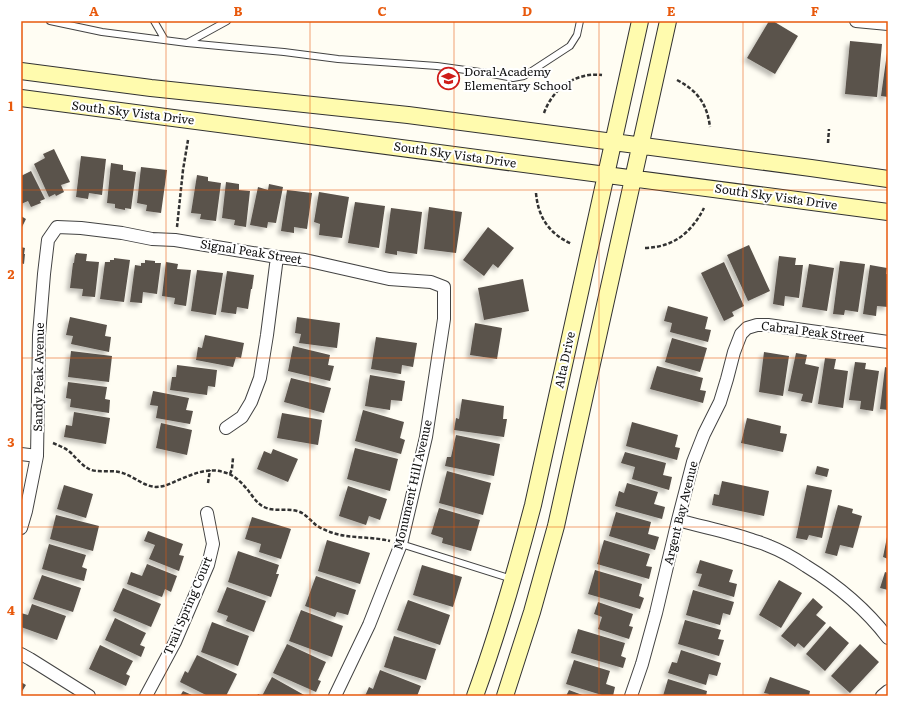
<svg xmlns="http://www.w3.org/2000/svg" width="909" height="717" viewBox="0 0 909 717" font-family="Literata,serif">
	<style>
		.building { fill: #5a524b; filter: url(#shadow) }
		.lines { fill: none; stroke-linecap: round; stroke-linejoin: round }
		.service-casing { stroke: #434343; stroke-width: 8 }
		.minor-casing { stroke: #434343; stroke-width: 14 }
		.secondary-casing { stroke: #323232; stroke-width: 18 }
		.path { stroke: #323232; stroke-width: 2.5; stroke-dasharray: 4 2; stroke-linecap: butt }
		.service { stroke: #fff; stroke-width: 6 }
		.minor { stroke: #fff; stroke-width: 12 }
		.secondary { stroke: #fffbae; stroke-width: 16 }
		.grid { fill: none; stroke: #e8590c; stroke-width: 1; stroke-opacity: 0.55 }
		.labels { text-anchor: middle; stroke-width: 4; stroke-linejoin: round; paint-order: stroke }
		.poi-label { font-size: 12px; fill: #101010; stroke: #fff; text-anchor: start }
		.street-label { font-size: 12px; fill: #101010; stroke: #fff }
		.neatline { fill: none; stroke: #e8590c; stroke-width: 1.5 }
		.grid-label { font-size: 13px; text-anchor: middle; font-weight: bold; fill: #e8590c }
	</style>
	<defs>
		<filter id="shadow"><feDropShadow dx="-3.5" dy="3.5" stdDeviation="2" flood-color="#0004"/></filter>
	</defs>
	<rect width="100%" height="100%" fill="#fffdf3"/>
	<path class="building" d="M769 21H773L798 36 775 74 747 58Z
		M850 41 882 44 877 97 845 94Z
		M887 53H888V97L881 96Z
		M54 149 70 182 61 185 64 192 56 196 55 194 49 197 34 164 45 158 43 154Z
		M81 156 106 159 102 195 89 193 88 199 76 197Z
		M111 163 123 165V170L136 172 131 209 125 208V210L115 208V204L107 203Z
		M141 167 167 170 161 213 146 211 147 205 137 203Z
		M31 171 45 199 40 201 41 203 31 207 28 201 21 204V176Z
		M197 175 208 177V181L221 183 216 221 200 219 201 214 191 213Z
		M226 182 239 184V190L250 191 246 227 234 225 235 220 222 218Z
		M269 184 283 187 276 223 268 222 267 228 250 225 258 187 268 190Z
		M287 190 312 193 307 229 294 227V233L281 231Z
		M319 192 349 197 342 238 319 235 320 224 314 222Z
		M355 202 385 206 379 248 348 243Z
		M429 207 462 212 456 253 424 249Z
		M391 208 422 212 417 254 397 251V255L385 253Z
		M21 216 26 219 21 229Z
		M488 227 514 248 498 268 493 264 484 276 463 260Z
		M749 245 770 291 748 301 727 255Z
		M21 247 25 248 24 254H25L24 264 21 263Z
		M76 253 87 254 86 261 99 262 95 297 82 296 83 289 70 288 73 263H74L75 254 76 255Z
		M779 256 796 258 795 265H803L799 298 785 296 784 306 773 304Z
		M114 258 130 260 124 302 100 299 105 262H110V260H114Z
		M145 260 155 261V263H161L157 294 143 292 142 303 130 302 135 265 141 266V263H145Z
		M840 261 865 264 858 312 845 310 844 315 833 314Z
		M166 262 178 264 177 269 191 270 186 306 174 304 175 298 162 296Z
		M724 262 744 306 732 312 734 316 724 321 701 273Z
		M809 264 834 268 827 311 802 307Z
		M870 265 887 268 886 274H888V307L877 306 876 316 863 314Z
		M197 270 223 273 216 315 191 311Z
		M227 271 254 275 252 289H251L248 309 237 307 236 314 221 312Z
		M523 279 529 311 484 320 478 288Z
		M668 306 708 317 705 329 711 330 708 342 670 332 672 323 664 321Z
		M70 317 107 325 105 336 111 337 109 352 71 344 73 336 66 335Z
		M297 317 340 323 337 348 299 343 301 334 295 333Z
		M475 323 502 328 497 359 470 355Z
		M205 335 244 343 241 358 236 357 233 367 196 360 198 347 202 348Z
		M376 337 417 343 413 367 402 365 401 374 371 369Z
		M672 338 707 348 700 372 665 362Z
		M293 346 330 355 328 365 334 366 330 381 288 371Z
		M71 351 112 356 109 382 68 377Z
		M764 352 789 356 783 396 759 392Z
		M796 353 807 355 805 364 819 367 812 403 801 401 803 394 788 391Z
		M825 358 836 359 834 369 848 371 843 408 818 404Z
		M855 362 866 363 865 369 879 371 873 411 860 409 861 401 849 400Z
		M177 365 217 370 215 387 208 386 207 395 170 390 172 377H176Z
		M657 366 703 378 700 390 706 391 703 403 650 389Z
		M885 367 888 368V410L880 409Z
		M370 375 405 381 402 401 391 400 390 410 365 406Z
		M291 378 331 388 324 413 284 402Z
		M68 382 107 387 105 399 110 400 109 413 70 407 71 399 66 398Z
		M153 391 189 398 186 410 193 411 190 424 156 418 158 406 150 405Z
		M462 399 504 406 503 419H507L504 437 454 430 456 418 459 419Z
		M363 410 404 422 400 438 405 440 401 454 355 441Z
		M74 412 110 418 106 444 64 437 66 425 72 426Z
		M282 413 322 420 318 445 277 438Z
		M747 418 781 426 780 433 787 434 783 452 741 443Z
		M632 422 678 435 675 447 680 448 677 460 626 446Z
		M161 423 192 430 187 455 156 448Z
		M456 435 500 444 494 476 445 466 447 457H451Z
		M355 448 398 459 390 491 347 479Z
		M273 449 298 459 288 482 257 469 264 451 271 454Z
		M625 452 666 463 663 475 672 477 669 490 632 479 635 467 621 463Z
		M817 466 829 469 827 477 815 474Z
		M447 471 491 483 483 515 439 503Z
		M722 481 769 491 764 516 712 505 714 494 719 495Z
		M627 483 658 492 654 504 665 507 662 519 615 506 619 491 624 493Z
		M64 485 93 494 86 518 57 509Z
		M807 485 832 490 822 538 809 535 807 540 796 538Z
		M348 486 387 499 380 520 369 516 366 525 339 516Z
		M838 505 853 509 852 513 862 516 853 548 840 545 837 556 825 553Z
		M439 508 480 520 471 551 442 543 443 538 431 534Z
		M616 512 651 522 648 534 659 537 655 550 609 536Z
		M56 515 99 526 93 551 50 539Z
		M252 517 291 529 281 559 259 552 261 544 245 539Z
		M148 531 183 544 179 555 184 556 179 571 149 559 155 545 144 541Z
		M887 537H888V559L883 557Z
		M327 540 370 553 360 584 318 571Z
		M604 540 650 554 646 566 652 567 649 579 597 564Z
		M49 544 86 555 82 567 87 569 84 581 42 569Z
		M238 551 279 565 276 574H279L271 597 228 582Z
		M700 560 733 570 729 582 737 584 734 597 698 586 702 574 696 573Z
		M147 564 177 576 171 592 165 589 162 597 127 584 131 572 142 576Z
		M422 565 462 577 453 607 413 595Z
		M595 570 642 584 639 596 644 598 640 609 588 594Z
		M885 572 888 573V590L880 588Z
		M42 575 81 588 73 612 33 599Z
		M316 576 356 590 348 615 337 612 335 617 305 606Z
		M779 580 802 593 781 628 759 615Z
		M227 587 266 601 254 632 226 621 228 616 217 612Z
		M123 588 161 604 151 627 113 611Z
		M693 590 734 602 730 615 723 613 720 625 686 615Z
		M813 598 823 607 816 615 826 623 804 648 798 643 795 647 781 636Z
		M408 600 450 615 440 645 397 630Z
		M598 602 633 614 629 626 633 627 629 639 598 629 602 617 594 614Z
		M32 604 66 616 57 640 21 627V613L28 615Z
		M301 610 343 626 332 657 289 641Z
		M115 618 146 633 140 645 145 647 141 657 105 640Z
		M685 620 721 630 718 639 724 640 719 656 678 644Z
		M212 622 249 636 238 666 201 652Z
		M830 626 849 643 825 671 806 654Z
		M578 629 625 643 621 656 626 658 623 668 571 653Z
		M394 636 436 649 426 680 384 667Z
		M287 644 326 662 318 680 321 681 316 692 273 673Z
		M860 644 879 662 850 693 831 676Z
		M100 645 133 661 126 674 130 676 126 686 89 669Z
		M681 650 721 663 717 676 709 674 706 685 668 673 672 662 677 663Z
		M197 655 237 674 226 696H208L180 682 185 671 188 673Z
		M574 660 610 671 606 684 615 687 613 696H605L566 684Z
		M380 670 421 686 417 696H365L369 687 373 689Z
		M272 677 306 696H257L258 694 262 696Z
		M770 677 810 691 809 696H768L769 694 764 693Z
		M668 679 707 691 706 696H663Z
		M21 682 26 685 21 693Z
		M569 690 585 696H566Z
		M183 691 194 696H180Z"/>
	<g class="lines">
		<defs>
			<path id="service" d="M50 21 102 32 187 43 227 21
				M154 21 165 40
				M187 43 284 52 338 59 437 66 487 73 513 78 524 76 570 46 577 35 580 21
				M401 544 512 579"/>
			<path id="minor" d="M856 21 888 24
				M226 428 242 417 251 402 260 378 267 335 277 257
				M21 454 37 456
				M678 520C703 527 728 532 752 540 757 542 763 543 769 546 782 551 794 558 806 566 837 585 865 608 888 638
				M21 528 26 511 37 456 39 335 44 274 48 240 57 227 81 228 122 233 152 239 175 240 277 257 305 260 389 279 431 282 444 287V319L426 437 401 544 369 625 335 696
				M21 654 30 659 89 696
				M146 696 175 642 208 565 213 544 207 513
				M631 696 642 664 656 613 678 520 693 462 704 434 720 402 727 379 734 352 741 334 747 328 757 325H768L888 342
				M882 696 888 691"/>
			<path id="secondary" d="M21 71 151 88 408 115 811 168 888 179
				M21 98 888 212
				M475 696C498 633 516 570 533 505L640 21
				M505 696 532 612 556 526 668 21"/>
		</defs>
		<use href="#service" class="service-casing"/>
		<use href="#minor" class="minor-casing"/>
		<use href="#secondary" class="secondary-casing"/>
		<path class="path" d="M677 80C698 91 707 104 710 127
			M544 113C553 88 576 72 602 75
			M828 143 829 129
			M536 193C538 217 549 234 572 244
			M177 227 183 170 188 140
			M645 248C674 247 691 233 704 208
			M53 443C60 446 68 449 73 455 78 460 83 466 89 469 97 473 110 470 119 472 133 475 142 486 156 487 163 487 170 484 176 481 191 475 207 467 223 472 233 474 240 481 247 489 252 495 256 503 264 507 274 512 286 508 297 511 305 513 310 520 316 525 320 528 325 530 330 532 349 539 370 536 390 541
			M230 474 232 469 233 458
			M208 483 210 470"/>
		<use href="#service" class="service"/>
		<use href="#minor" class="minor"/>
		<use href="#secondary" class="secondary"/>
	</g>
	<path class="grid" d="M166 21V696M310 21V696M454 21V696M599 21V696M743 21V696M21 190H888M21 358H888M21 527H888"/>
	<defs>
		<symbol id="school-ring" viewBox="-11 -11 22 22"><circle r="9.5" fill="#fff" stroke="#cf1c19" stroke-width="1.5"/><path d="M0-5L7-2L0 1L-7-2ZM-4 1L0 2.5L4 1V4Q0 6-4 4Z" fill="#cf1c19"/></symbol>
	</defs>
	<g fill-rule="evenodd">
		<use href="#school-ring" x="436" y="66" width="25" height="25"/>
	</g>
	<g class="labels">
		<g class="poi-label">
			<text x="464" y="76">Doral Academy<tspan x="464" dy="14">Elementary School</tspan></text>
		</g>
		<g class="street-label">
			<text transform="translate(133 113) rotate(7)" y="4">South Sky Vista Drive</text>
			<text transform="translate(455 155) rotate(8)" y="4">South Sky Vista Drive</text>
			<text transform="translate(776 197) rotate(8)" y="4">South Sky Vista Drive</text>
			<text transform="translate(251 252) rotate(9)" y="4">Signal Peak Street</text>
			<text transform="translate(813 332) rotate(7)" y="4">Cabral Peak Street</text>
			<text transform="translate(565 360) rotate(-78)" y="4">Alta Drive</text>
			<text transform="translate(39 377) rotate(-89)" y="4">Sandy Peak Avenue</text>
			<text transform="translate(413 485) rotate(-77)" y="4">Monument Hill Avenue</text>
			<text transform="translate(681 513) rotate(-76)" y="4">Argent Bay Avenue</text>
			<text transform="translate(188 606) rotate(-67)" y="4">Trail Spring Court</text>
		</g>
	</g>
	<rect width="909" height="717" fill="none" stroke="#ffffff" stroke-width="44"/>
	<rect x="22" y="22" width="865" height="673" class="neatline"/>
	<g class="grid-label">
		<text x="94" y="16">A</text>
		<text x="238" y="16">B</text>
		<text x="382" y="16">C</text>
		<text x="527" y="16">D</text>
		<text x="671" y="16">E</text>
		<text x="815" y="16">F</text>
		<text x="11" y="111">1</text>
		<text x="11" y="279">2</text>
		<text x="11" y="447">3</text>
		<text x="11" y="615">4</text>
	</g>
</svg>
